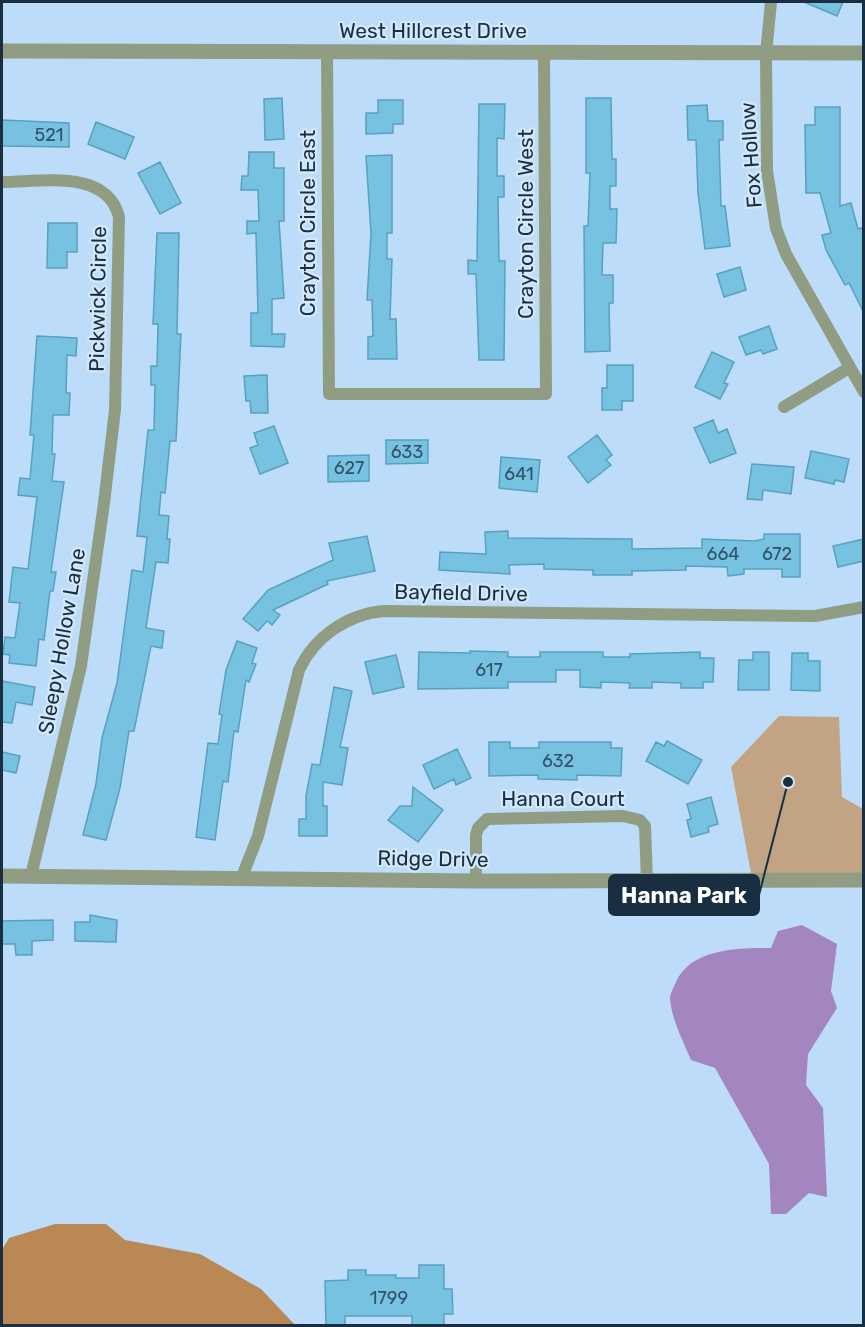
<svg xmlns="http://www.w3.org/2000/svg" width="865" height="1327" viewBox="0 0 865 1327" font-family="Rubik,sans-serif">
	<style>
		.green { fill: #c2a384 }
		.forest { fill: #b98854 }
		.water { fill: #a385c0 }
		.building { fill: #77c1e1; stroke: #57a1c0; stroke-width: 1.5 }
		.lines { fill: none; stroke-linecap: round; stroke-linejoin: round }
		.minor { stroke: #919d82; stroke-width: 12 }
		.tertiary { stroke: #919d82; stroke-width: 15 }
		.labels { text-anchor: middle; stroke-width: 4.5; stroke-linejoin: round; paint-order: stroke }
		.number-label { font-size: 18px; fill: #305368 }
		.street-label { font-size: 21px; fill: #192e40; stroke: #d3e8fb }
		.leader { fill: none; stroke: #192e40; stroke-width: 2 }
		.callout-dot { fill: #192e40; stroke: #d3e8fb; stroke-width: 2 }
		.callout { fill: #192e40; stroke: #192e40; stroke-width: 2 }
		.callout-label { font-size: 22px; text-anchor: middle; font-weight: bold; fill: #fff }
	</style>
	<rect width="100%" height="100%" fill="#bddcf9"/>
	<path class="green" d="M779 716 839 717 842 797 863 809V873H751L731 767Z"/>
	<path class="forest" d="M55 1224H106L125 1240 200 1254 261 1289 295 1325H2V1250L9 1238Z"/>
	<path class="water" d="M802 925 837 944 831 991 837 1008 808 1054 806 1085 823 1108 827 1197 809 1193 786 1214H771L769 1164 715 1068 691 1060C683 1041 672 1020 670 999 670 993 674 987 676 982 691 948 739 948 771 948L778 931Z"/>
	<path class="building" d="M804 2H843L837 16Z
		M282 98 284 139 265 140 264 99Z
		M586 98H611L612 159H616V186H610V209H617L616 243H603L602 275H613V303H609L610 351 585 352 584 226H588L590 173H586Z
		M378 100H403V124H393V133L366 134V113H378Z
		M479 104H505L504 139 497 138V176H504V197H498L499 261H505L504 360H479L476 274H468V260L477 261Z
		M707 105 708 121H723V140H719L721 206H725L730 246 705 249 698 193 696 140H688L687 106Z
		M815 107H840V206L851 203 858 229 864 227V313L849 283 845 285 826 250 822 235 831 233 820 193H806L805 125H815Z
		M2 120 69 123V147L2 146Z
		M96 122 134 137 125 159 88 144Z
		M249 152H274V168H284V221H279L284 298 272 299V334H285L284 347 251 346V313H258L256 233 247 234V221H259L258 190H241L242 176H248Z
		M392 155V233H387V259H392L390 319H396L397 359H368V337L373 336 372 300H367L371 233 366 156Z
		M160 162 181 203 160 214 138 173Z
		M48 223H77V252H67V268H47Z
		M157 233H179L177 334H181L176 441H170L165 493 161 492 159 515 169 516 167 539H170L168 563 156 562 146 628 164 631 162 648 151 646 134 731H129L120 788 106 840 83 835 96 784 102 738 117 683 132 570 143 572 147 537 137 536 148 430H154L155 385H151V366H157L158 324H153Z
		M740 267 746 290 724 297 717 274Z
		M769 326 777 349 763 354 761 350 746 355 739 337Z
		M37 336 77 338 76 356 67 355 66 393H70L69 415H53L52 454H55L52 481 64 482 51 572H56L53 591H50L44 640 39 639 36 666 9 663 10 655 3 654 5 637 15 638 20 603 9 602 13 567 28 569 37 497 18 495 20 478 30 479 34 435H30Z
		M712 352 734 362 724 383 728 384 720 399 695 387Z
		M607 365H633V401H622V410H602V388H607Z
		M267 375 268 413H251L250 401H246L244 376Z
		M713 420 718 433 727 429 736 453 710 463 694 428Z
		M274 426 288 463 260 474 250 448 258 445 254 433Z
		M597 435 612 455 606 460 611 465 588 483 568 457Z
		M386 440H428V463L386 464Z
		M811 451 849 459 844 482 835 480 834 484 805 478Z
		M369 455V481L328 482V456Z
		M501 457 540 460 537 492 499 488Z
		M752 464 794 467 791 494 763 490 762 500 747 499Z
		M508 531V538L632 539V549L702 548V539L755 541 764 539V534H800V577H782V569H744V574L728 576 727 567 686 566V570L632 571V575H593V570L544 569V564L509 565 510 574 439 570 440 552 486 554 485 532Z
		M367 536 375 571 327 581 328 584 273 610 280 615 272 625 267 621 258 631 243 619 268 590 333 560 329 543Z
		M864 539V561L838 567 833 546Z
		M237 641 257 648 252 663 256 664 249 682 246 680 238 732 234 731 228 782 223 781 215 840 196 837 208 743 218 744 222 715 219 714 226 670Z
		M470 651 508 652V657H540V652H603V657H630V654L700 652V658H714L713 682H703V688H681V683L652 682V688H629L630 683 601 682V688L580 687V670H556V682H508V688L418 689 419 652 470 653Z
		M753 652H769V690H738L739 660H753Z
		M792 653H808V661H820V691L791 690Z
		M396 655 404 687 373 694 365 662Z
		M2 681 35 687 32 705 16 702 12 723 2 722Z
		M334 687 352 691 340 747 348 748 342 785 323 782V806H327V836H299V819H306V796L312 764 320 765Z
		M667 741 702 760 688 784 646 761 656 742 664 746Z
		M489 742H510V748H539V742H611V748H622L621 776 577 775V780L538 779V775L489 776Z
		M457 749 471 778 456 785 454 779 434 789 423 765Z
		M2 752 20 756 16 773 2 770Z
		M413 787 443 810 418 842 388 820 400 806H412Z
		M711 797 718 824 708 827 709 832 691 837 687 820 691 819 687 804Z
		M90 915 117 920 116 942 75 941V922H90Z
		M53 920V940L32 941V955H16L15 944H2V921Z
		M419 1265H444V1289H452L453 1314H444V1326H412V1316H345V1326H326L325 1281 348 1280V1270H366V1275H396V1278H419Z"/>
	<g class="lines">
		<path class="minor" d="M771 2 766 54 767 171 776 228 786 254 864 392
			M327 52 329 394H546L544 53
			M2 182C40 182 107 168 119 217L115 410 104 503 81 666 31 876
			M784 407 849 368
			M241 879 258 836 299 670C315 636 348 614 384 611L815 616 864 607
			M476 881V835L478 828 487 819 623 816 640 820 645 826 647 882"/>
		<path class="tertiary" d="M2 51 864 53
			M2 876 476 881 864 880"/>
	</g>
	<g class="labels">
		<g class="number-label">
			<text x="49" y="141">521</text>
			<text x="407" y="458">633</text>
			<text x="349" y="474">627</text>
			<text x="519" y="480">641</text>
			<text x="723" y="560">664</text>
			<text x="777" y="560">672</text>
			<text x="489" y="676">617</text>
			<text x="558" y="767">632</text>
			<text x="389" y="1304">1799</text>
		</g>
		<g class="street-label">
			<text x="433" y="38">West Hillcrest Drive</text>
			<text transform="translate(751 155) rotate(-94)" y="7">Fox Hollow</text>
			<text transform="translate(308 223) rotate(-90)" y="7">Crayton Circle East</text>
			<text transform="translate(526 224) rotate(-90)" y="7">Crayton Circle West</text>
			<text transform="translate(98 299) rotate(-89)" y="7">Pickwick Circle</text>
			<text transform="translate(461 593) rotate(1)" y="7">Bayfield Drive</text>
			<text transform="translate(62 641) rotate(-80)" y="7">Sleepy Hollow Lane</text>
			<text x="563" y="806">Hanna Court</text>
			<text transform="translate(433 859) rotate(1)" y="7">Ridge Drive</text>
		</g>
	</g>
	<path class="leader" d="M788 782L759 895"/>
	<circle class="callout-dot" cx="788" cy="782" r="6"/>
	<rect class="callout" x="609" y="875" width="150" height="40" rx="6"/>
	<g class="callout-label">
		<text x="684" y="903">Hanna Park</text>
	</g>
	<rect width="865" height="1327" fill="none" stroke="#192e40" stroke-width="6"/>
</svg>
